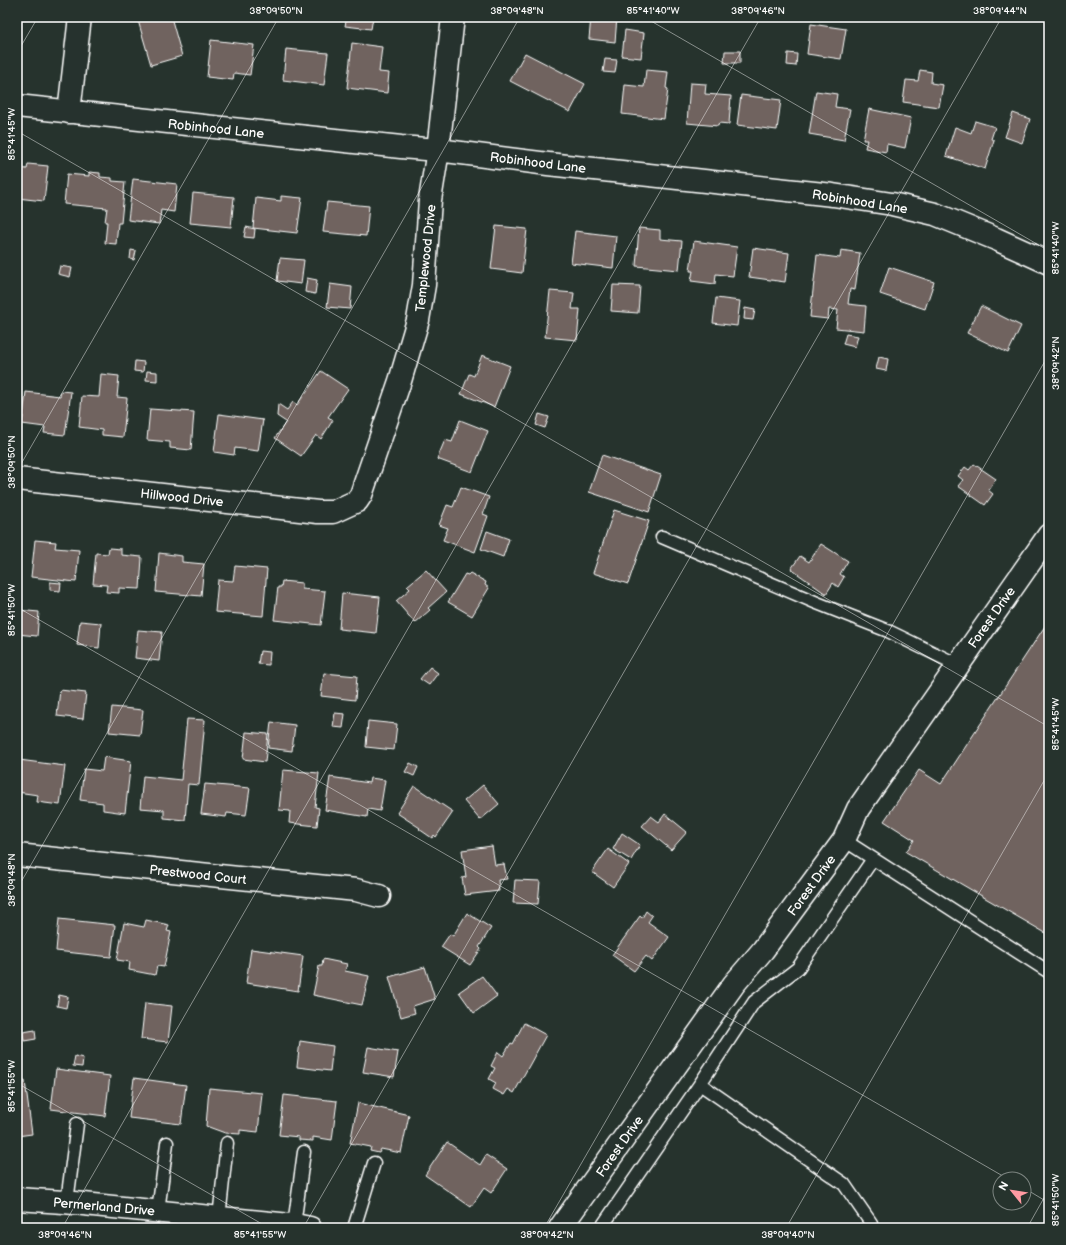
<svg xmlns="http://www.w3.org/2000/svg" width="1066" height="1245" viewBox="0 0 1066 1245" font-family="'Balsamiq Sans',sans-serif">
	<style>
		.building { fill: #70635e; stroke: #fff }
		.lines { fill: none; stroke-linecap: round; stroke-linejoin: round }
		.lane-casing { stroke: #fff; stroke-width: 15 }
		.street-casing { stroke: #fff; stroke-width: 25 }
		.lane { stroke: #26332d; stroke-width: 12 }
		.street { stroke: #26332d; stroke-width: 22 }
		.ticks { fill: none; stroke: #fff; stroke-width: 1; stroke-opacity: 0.45 }
		.labels { text-anchor: middle; stroke-width: 3; stroke-linejoin: round; paint-order: stroke }
		.street-label { font-size: 13px; fill: #fff; stroke: #26332d }
		.neatline { fill: none; stroke: #fff; stroke-width: 1.5 }
		.ticks-label { font-size: 10px; text-anchor: middle; fill: #fff }
	</style>
	<rect width="100%" height="100%" fill="#26332d"/>
	<filter id="ink" filterUnits="userSpaceOnUse"><feTurbulence type="fractalNoise" baseFrequency=".025" numOctaves="2"/><feDisplacementMap in="SourceGraphic" scale="8" xChannelSelector="R" yChannelSelector="G"/><feConvolveMatrix kernelMatrix="1 2 1 2 8 2 1 2 1" color-interpolation-filters="sRGB"/></filter>
	<g filter="url(#ink)">
		<path class="building" d="M137 17H171L182 56 151 65Z
			M347 17H373L371 29 345 26Z
			M591 17H617L615 42 589 39Z
			M811 24 846 29 841 59 807 54Z
			M625 30 644 33 641 58 622 56Z
			M211 40 254 45 250 75 234 73 233 80 207 77Z
			M352 43 382 47 379 72 389 73 387 93 347 88Z
			M286 49 328 53 324 85 283 80Z
			M725 51H740V63H724Z
			M525 53 585 84 570 112 510 81Z
			M788 53 797 54 796 66 787 65Z
			M605 59 617 60 615 73 603 72Z
			M646 70 668 72 666 88 668 89 664 119 622 114 625 85 644 87Z
			M920 70 932 72 931 83 943 85 939 107 903 102 906 80 918 81Z
			M690 83 706 84 705 94 731 96 729 124 719 123 718 126 687 123Z
			M816 91 837 94 835 107 850 109 844 140 809 134Z
			M741 95 781 100 777 130 737 125Z
			M869 109 911 118 905 148 887 144 886 152 865 148 867 140H863Z
			M1013 113 1030 119 1022 143 1005 137Z
			M975 121 995 127 991 139 994 140 985 169 946 156 955 127 971 133Z
			M28 164 48 166 44 201 17 198V168L27 169Z
			M89 172 100 173V177L112 178V181L125 182 121 223H118L116 244 105 243 107 222H105L107 208 64 204 67 174 89 176Z
			M133 179 177 184 174 212 161 210 159 224 128 220Z
			M193 193 234 197 231 227 190 223Z
			M281 196 302 198 297 233 253 228 256 198 281 201Z
			M327 202 369 206 366 236 323 232Z
			M496 226 527 229 522 273 491 269Z
			M246 227 255 229 254 238 244 237Z
			M639 228 660 230V239L682 241 679 270 636 266Z
			M575 231 616 236 613 268 571 263Z
			M694 241 737 247 733 276 716 274 715 284 691 281 693 271H690Z
			M753 248 789 253 785 282 749 277Z
			M131 250 136 251 134 260 130 259Z
			M841 250 860 253 855 290 850 289 848 304 866 306 864 331 836 328 838 310 829 309 828 319 810 317 817 255 840 258Z
			M280 258 304 260 301 284 277 281Z
			M60 266 72 268 70 277 58 274Z
			M889 267 934 282 925 309 880 294Z
			M307 278 317 280 315 294 305 292Z
			M330 284 352 287 350 309 327 307Z
			M613 285 640 286 638 313 611 311Z
			M550 291 574 293 572 309H580L577 340 545 337Z
			M716 298 740 301 737 326 713 323Z
			M981 306 1021 326 1008 353 967 333Z
			M745 308 755 310 753 320 744 319Z
			M846 334 858 336 855 347 843 344Z
			M482 355 510 366 494 407 461 394 469 374 474 376Z
			M879 357 888 359 886 371 876 369Z
			M135 361 144 362 143 372 134 371Z
			M147 371 157 372V381L146 380Z
			M321 371 348 389 328 417 333 420 321 439 316 435 301 456 275 438 286 422 277 416 278 404 287 410 293 402 297 405Z
			M101 374 119 376 117 397 127 398 123 437 102 435V430L79 427 82 396 99 397Z
			M61 391 71 392 65 435 44 433 45 427 22 424 26 392 60 396Z
			M150 409 194 412 191 450 170 448V442L147 440Z
			M219 414 263 420 258 451 235 448 234 455 214 452Z
			M539 414 549 417 545 428 536 425Z
			M460 420 488 431 472 472 437 459 445 440 452 442Z
			M602 455 661 475 649 512 589 492Z
			M974 464 996 479 988 490 993 494 985 505 958 486 963 480 958 476 965 467 969 470Z
			M461 487 489 497 483 514 488 516 475 552 443 540 448 528 439 525 447 505 453 507Z
			M614 510 649 521 628 584 593 573Z
			M487 531 509 539 503 557 481 549Z
			M35 540 56 542 55 548 79 550 76 582 31 577Z
			M821 544 848 561 840 574 844 577 838 587 833 583 826 594 791 569 800 556 809 562Z
			M109 548 121 549V555L142 557 140 589 119 588V593L106 592 107 585 93 584 96 553 108 554Z
			M159 553 182 556V562L204 564 201 596 156 592Z
			M235 566 267 569 263 616 215 612 218 580 233 581Z
			M426 570 446 592 428 608 430 610 415 623 396 601 410 589 407 586Z
			M470 573 486 582 485 585 489 588 472 616 448 602 465 574 468 575Z
			M282 581 302 583V589L325 591 321 625 274 620 278 587H281Z
			M50 582 61 583 60 591 50 590Z
			M342 593 380 597 376 633 339 629Z
			M17 610 39 612 37 636 17 634Z
			M1049 620V935L906 852 914 840 884 821 919 770 941 784Z
			M80 621 101 623 99 648 77 645Z
			M138 630 162 632 159 661 135 658Z
			M260 651 270 652 269 665 258 664Z
			M430 667 438 673 429 685 420 679Z
			M324 673 357 676 355 700 321 696Z
			M60 690 86 693 83 719 57 716Z
			M112 707 143 710 140 735 109 732Z
			M335 713 345 714 343 728 333 727Z
			M187 719 205 720 199 785 188 784 185 820 164 818V810L140 808 143 776 181 780Z
			M368 721 397 724 394 750 366 747Z
			M271 722 295 725 292 751 268 748Z
			M246 732 268 734 265 762 243 759Z
			M104 757 131 761 125 813 103 810V803L80 800 84 769 102 771Z
			M19 760 65 766 60 805 37 802 38 795 17 792V777Z
			M410 763 418 767 414 776 405 772Z
			M283 770 319 773 315 807 319 808 317 826 289 823 290 811 279 810Z
			M330 777 369 783 370 778 385 780 380 811 368 809 367 817 325 810Z
			M205 784 250 788 246 815 227 813 226 817 201 814Z
			M483 785 499 804 480 820 464 801Z
			M414 786 453 812 436 837 434 835 432 838 419 829 420 828 397 813Z
			M665 814 687 832 671 850 642 826 651 816 659 822Z
			M622 833 640 845 631 860 613 849Z
			M492 846 495 865 504 864 507 879 498 880 499 891 465 895 462 878 466 877 462 850Z
			M608 849 629 864 613 887 592 872Z
			M515 880 540 881 538 904 513 903Z
			M646 911 652 916 648 922 669 937 652 961 646 956 634 971 612 955 640 916 642 918Z
			M467 913 491 928 479 947 481 949 470 965 441 947 450 934 453 936Z
			M59 919 115 925 111 957 56 951Z
			M146 920 169 925 167 931 171 932 164 967 157 966 155 975 129 970 130 962 117 960 124 923 144 927Z
			M17 947 22 960 17 962Z
			M251 949 303 956 298 991 246 983Z
			M323 959 347 964 345 971 369 976 362 1005 313 995 319 966H322Z
			M425 967 435 999 413 1006 415 1013 401 1017 389 977Z
			M482 976 497 996 474 1013 459 992Z
			M59 995 68 997 66 1008 57 1006Z
			M145 1003 172 1006 168 1042 141 1039Z
			M524 1023 546 1035 514 1093 508 1089 504 1095 493 1089 496 1083 489 1079 495 1068 491 1066 498 1052 503 1056 511 1043 513 1044Z
			M35 1030 36 1039 24 1041 23 1032Z
			M300 1041 333 1046 330 1071 297 1067Z
			M368 1047 398 1052 394 1077 363 1072Z
			M75 1056 83 1058 82 1067 73 1066Z
			M56 1069 110 1076 105 1116 51 1109Z
			M134 1078 186 1085 181 1124 129 1118Z
			M25 1081 32 1134 17 1136V1082Z
			M209 1088 262 1093 258 1132 240 1130V1134L225 1133 206 1126Z
			M284 1095 337 1101 332 1140 313 1137V1141L299 1140V1137L279 1135Z
			M358 1103 409 1115 401 1153 381 1149 379 1153 370 1151 371 1147 350 1143Z
			M447 1142 480 1165 486 1155 507 1169 491 1193 484 1188 471 1207 425 1175Z"/>
		<g class="lines">
			<defs>
				<path id="lane" d="M662 537 817 603 888 631 958 665
					M844 840 1049 972
					M700 1084 754 1002 798 968 873 859
					M67 1202 77 1124
					M158 1211 167 1143
					M219 1218 227 1143
					M294 1225 304 1152
					M354 1228 374 1163
					M601 1228 700 1084 844 1184 871 1223"/>
				<path id="street" d="M17 106 401 147 438 150 548 164 833 195 892 204 935 214 996 239 1049 263
					M69 112 80 17
					M17 479 318 512H333L357 501 361 495 400 381 418 320 424 285 430 200 438 150 453 17
					M17 855 356 890 379 896
					M17 1199 64 1202 300 1226 310 1228
					M560 1228 734 984 763 950 844 840 858 809 1049 535"/>
			</defs>
			<use href="#lane" class="lane-casing"/>
			<use href="#street" class="street-casing"/>
			<use href="#lane" class="lane"/>
			<use href="#street" class="street"/>
		</g>
	</g>
	<path class="ticks" d="M644 17 1049 251M17 53 38 17M17 131 1049 727M17 471 279 17M17 607 1008 1179M17 889 520 17M17 1083 269 1228M1024 1188 1049 1203M62 1228 761 17M303 1228 1002 17M544 1228 1049 354M786 1228 1049 772M1027 1228 1049 1189"/>
	<g class="labels">
		<g class="street-label">
			<text transform="translate(216 128) rotate(6)" y="5">Robinhood Lane</text>
			<text transform="translate(538 162) rotate(7)" y="5">Robinhood Lane</text>
			<text transform="translate(860 201) rotate(9)" y="5">Robinhood Lane</text>
			<text transform="translate(425 258) rotate(-84)" y="5">Templewood Drive</text>
			<text transform="translate(182 497) rotate(6)" y="5">Hillwood Drive</text>
			<text transform="translate(991 617) rotate(-55)" y="5">Forest Drive</text>
			<text transform="translate(198 874) rotate(6)" y="5">Prestwood Court</text>
			<text transform="translate(811 885) rotate(-54)" y="5">Forest Drive</text>
			<text transform="translate(619 1146) rotate(-55)" y="5">Forest Drive</text>
			<text transform="translate(104 1206) rotate(5)" y="5">Permerland Drive</text>
		</g>
	</g>
	<rect width="1066" height="1245" fill="none" stroke="#26332d" stroke-width="44"/>
	<g transform="translate(1012 1191) rotate(300)"><circle r="19" fill="#26332d" stroke="#7d8581"/>
	<path d="M0-3L7 15L0 10L-7 15Z" fill="#ff9aa2"/>
	<text y="-6" font-size="11" font-weight="bold" text-anchor="middle" fill="#ffffff">N</text>
	</g>
	<rect x="22" y="22" width="1022" height="1201" class="neatline"/>
	<g class="ticks-label">
		<text x="276" y="14">38°09'50"N</text>
		<text x="517" y="14">38°09'48"N</text>
		<text x="653" y="14">85°41'40"W</text>
		<text x="758" y="14">38°09'46"N</text>
		<text x="1000" y="14">38°09'44"N</text>
		<text transform="translate(11 134) rotate(-90)" y="4">85°41'45"W</text>
		<text transform="translate(1055 248) rotate(-90)" y="4">85°41'40"W</text>
		<text transform="translate(1055 363) rotate(-90)" y="4">38°09'42"N</text>
		<text transform="translate(11 462) rotate(-90)" y="4">38°09'50"N</text>
		<text transform="translate(11 610) rotate(-90)" y="4">85°41'50"W</text>
		<text transform="translate(1055 724) rotate(-90)" y="4">85°41'45"W</text>
		<text transform="translate(11 880) rotate(-90)" y="4">38°09'48"N</text>
		<text transform="translate(11 1086) rotate(-90)" y="4">85°41'55"W</text>
		<text transform="translate(1055 1200) rotate(-90)" y="4">85°41'50"W</text>
		<text x="65" y="1238">38°09'46"N</text>
		<text x="260" y="1238">85°41'55"W</text>
		<text x="547" y="1238">38°09'42"N</text>
		<text x="788" y="1238">38°09'40"N</text>
	</g>
</svg>
